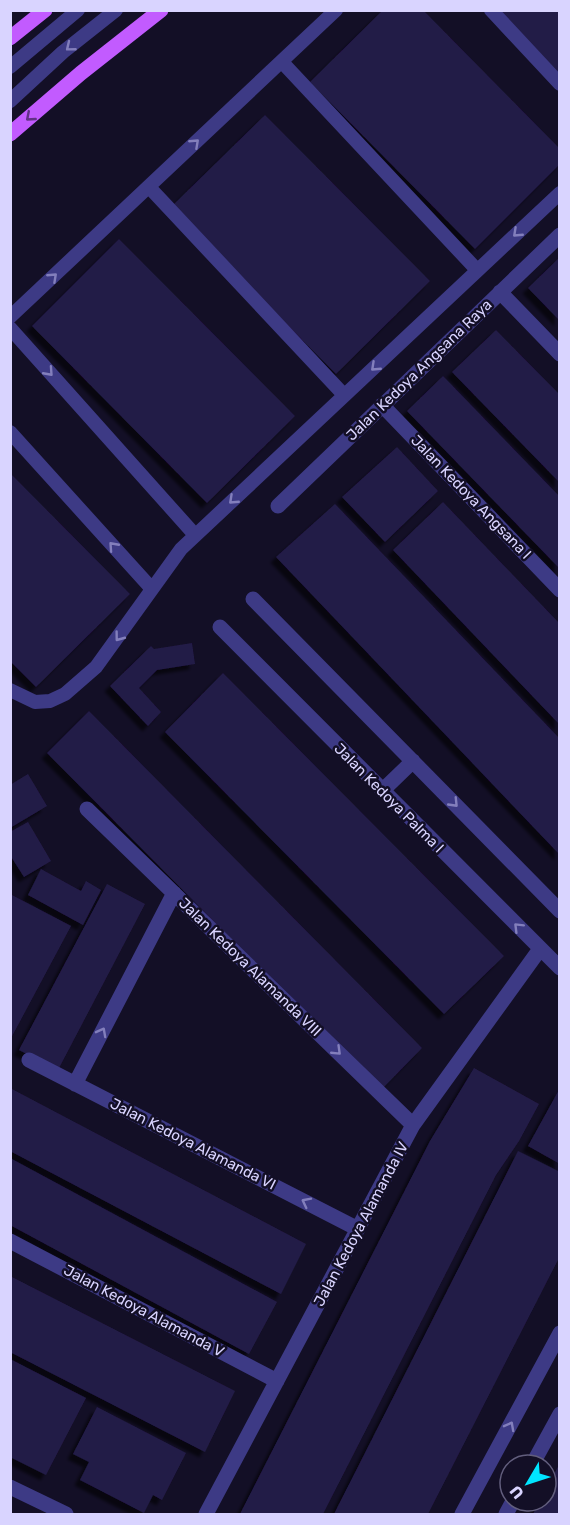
<svg xmlns="http://www.w3.org/2000/svg" width="570" height="1525" viewBox="0 0 570 1525" font-family="Rubik,sans-serif">
	<style>
		.building { fill: #241b47; filter: url(#shadow) }
		.lines { fill: none; stroke-linecap: round; stroke-linejoin: round }
		.service { stroke: #3d3a85; stroke-width: 14 }
		.minor { stroke: #3d3a85; stroke-width: 15 }
		.primary { stroke: #c25bff; stroke-width: 15 }
		.oneway { stroke: #837fbc }
		.oneway2 { stroke: #623188 }
		.labels { text-anchor: middle; stroke-width: 5; stroke-linejoin: round; paint-order: stroke }
		.street-label { font-size: 15px; fill: #d9d4ff; stroke: #130f26 }
	</style>
	<defs>
		<filter id="shadow"><feDropShadow dx="-5.5" dy="5.5" stdDeviation="1.5" flood-color="#0009"/></filter>
	</defs>
	<rect width="100%" height="100%" fill="#130f26"/>
	<path class="building" d="M383 10H423L560 149V164L475 249 310 82Z
		M494 10H560V77Z
		M265 115 430 281 336 374 171 207Z
		M119 239 295 416 207 503 32 326Z
		M560 257V321L528 288Z
		M496 330 560 395V483L452 372Z
		M443 376 560 497V569L407 411Z
		M397 447 438 491 385 542 342 497Z
		M10 473 130 594 36 687 10 661Z
		M443 502 560 624V725L393 550Z
		M335 504 560 739V855L276 557Z
		M192 643 195 664 157 670 139 688 161 712 148 726 110 686 151 646 154 649Z
		M223 673 504 956 444 1014 165 732Z
		M89 711 422 1048 381 1090 47 753Z
		M28 774 47 806 10 828V785Z
		M28 822 51 861 24 877 10 855V832Z
		M41 869 81 891 86 881 101 890 83 925 28 895Z
		M107 884 145 904 58 1070 19 1050Z
		M10 894 71 926 10 1040Z
		M474 1068 539 1104 519 1141 496 1175 323 1514H240L430 1141Z
		M10 1088 306 1244 281 1294 10 1151Z
		M560 1088V1164L528 1146Z
		M518 1151 560 1172V1256L428 1514H334Z
		M10 1158 277 1302 249 1354 10 1225Z
		M10 1276 235 1391 205 1452 10 1352Z
		M10 1359 86 1398 46 1475 10 1457Z
		M97 1407 186 1453 162 1500 153 1495 144 1513 80 1480 89 1462 73 1454Z
		M560 1463V1514H533L540 1501H546V1489Z"/>
	<g class="lines">
		<path class="service" d="M491 10 560 84
			M282 62 477 270
			M10 67 78 10
			M10 101 63 52 116 10
			M149 187 344 395
			M10 317 336 10
			M10 328 195 535
			M10 432 152 589
			M10 690 35 702 50 701 65 694 96 667 181 549 560 193"/>
		<path class="minor" d="M500 292 560 354
			M382 405 560 590
			M278 506 560 235
			M253 599 560 911
			M220 627 560 968
			M382 791 413 761
			M87 809 413 1125
			M29 1060 358 1229
			M75 1084 174 893
			M10 1241 277 1381
			M532 1465 560 1414
			M10 1487 66 1514
			M206 1514 413 1125 540 949
			M462 1514 560 1333
			M506 1514 513 1501"/>
		<path class="primary" d="M10 38 45 10
			M10 134 81 73 161 10"/>
	</g>
	<defs><path id="oneway-chevron" d="M-2-3.5L2.5 0L-2 3.5" fill="none" stroke-width="1.6" stroke-linecap="round" stroke-linejoin="round" transform="scale(1.5)"/></defs>
	<g class="oneway">
		<use href="#oneway-chevron" transform="translate(70 47) rotate(141)"/>
		<use href="#oneway-chevron" transform="translate(195 143) rotate(-43)"/>
		<use href="#oneway-chevron" transform="translate(517 233) rotate(137)"/>
		<use href="#oneway-chevron" transform="translate(53 277) rotate(-43)"/>
		<use href="#oneway-chevron" transform="translate(375 367) rotate(137)"/>
		<use href="#oneway-chevron" transform="translate(49 372) rotate(48)"/>
		<use href="#oneway-chevron" transform="translate(233 500) rotate(137)"/>
		<use href="#oneway-chevron" transform="translate(113 546) rotate(-132)"/>
		<use href="#oneway-chevron" transform="translate(119 637) rotate(127)"/>
		<use href="#oneway-chevron" transform="translate(454 803) rotate(46)"/>
		<use href="#oneway-chevron" transform="translate(518 927) rotate(-135)"/>
		<use href="#oneway-chevron" transform="translate(102 1032) rotate(-62)"/>
		<use href="#oneway-chevron" transform="translate(337 1051) rotate(44)"/>
		<use href="#oneway-chevron" transform="translate(306 1202) rotate(-153)"/>
		<use href="#oneway-chevron" transform="translate(510 1426) rotate(-62)"/>
	</g>
	<use class="oneway2" href="#oneway-chevron" transform="translate(30 117) rotate(139)"/>
	<g class="labels">
		<g class="street-label">
			<text transform="translate(419 370) rotate(-44)" y="5">Jalan Kedoya Angsana Raya</text>
			<text transform="translate(471 497) rotate(46)" y="5">Jalan Kedoya Angsana I</text>
			<text transform="translate(389 798) rotate(45)" y="5">Jalan Kedoya Palma I</text>
			<text transform="translate(250 967) rotate(44)" y="5">Jalan Kedoya Alamanda VIII</text>
			<text transform="translate(193 1144) rotate(27)" y="5">Jalan Kedoya Alamanda VI</text>
			<text transform="translate(361 1224) rotate(-62)" y="5">Jalan Kedoya Alamanda IV</text>
			<text transform="translate(144 1311) rotate(28)" y="5">Jalan Kedoya Alamanda V</text>
		</g>
	</g>
	<rect width="570" height="1525" fill="none" stroke="#d9d4ff" stroke-width="24"/>
	<g transform="translate(528 1483) rotate(231)"><circle r="28" fill="#130f26" stroke="#625e7d" stroke-width="1.5"/>
	<path d="M0-4.5L10 22L0 15L-10 22Z" fill="#00e5ff"/>
	<text y="-9" font-size="16" font-weight="bold" text-anchor="middle" fill="#d9d4ff">U</text>
	</g>
</svg>
